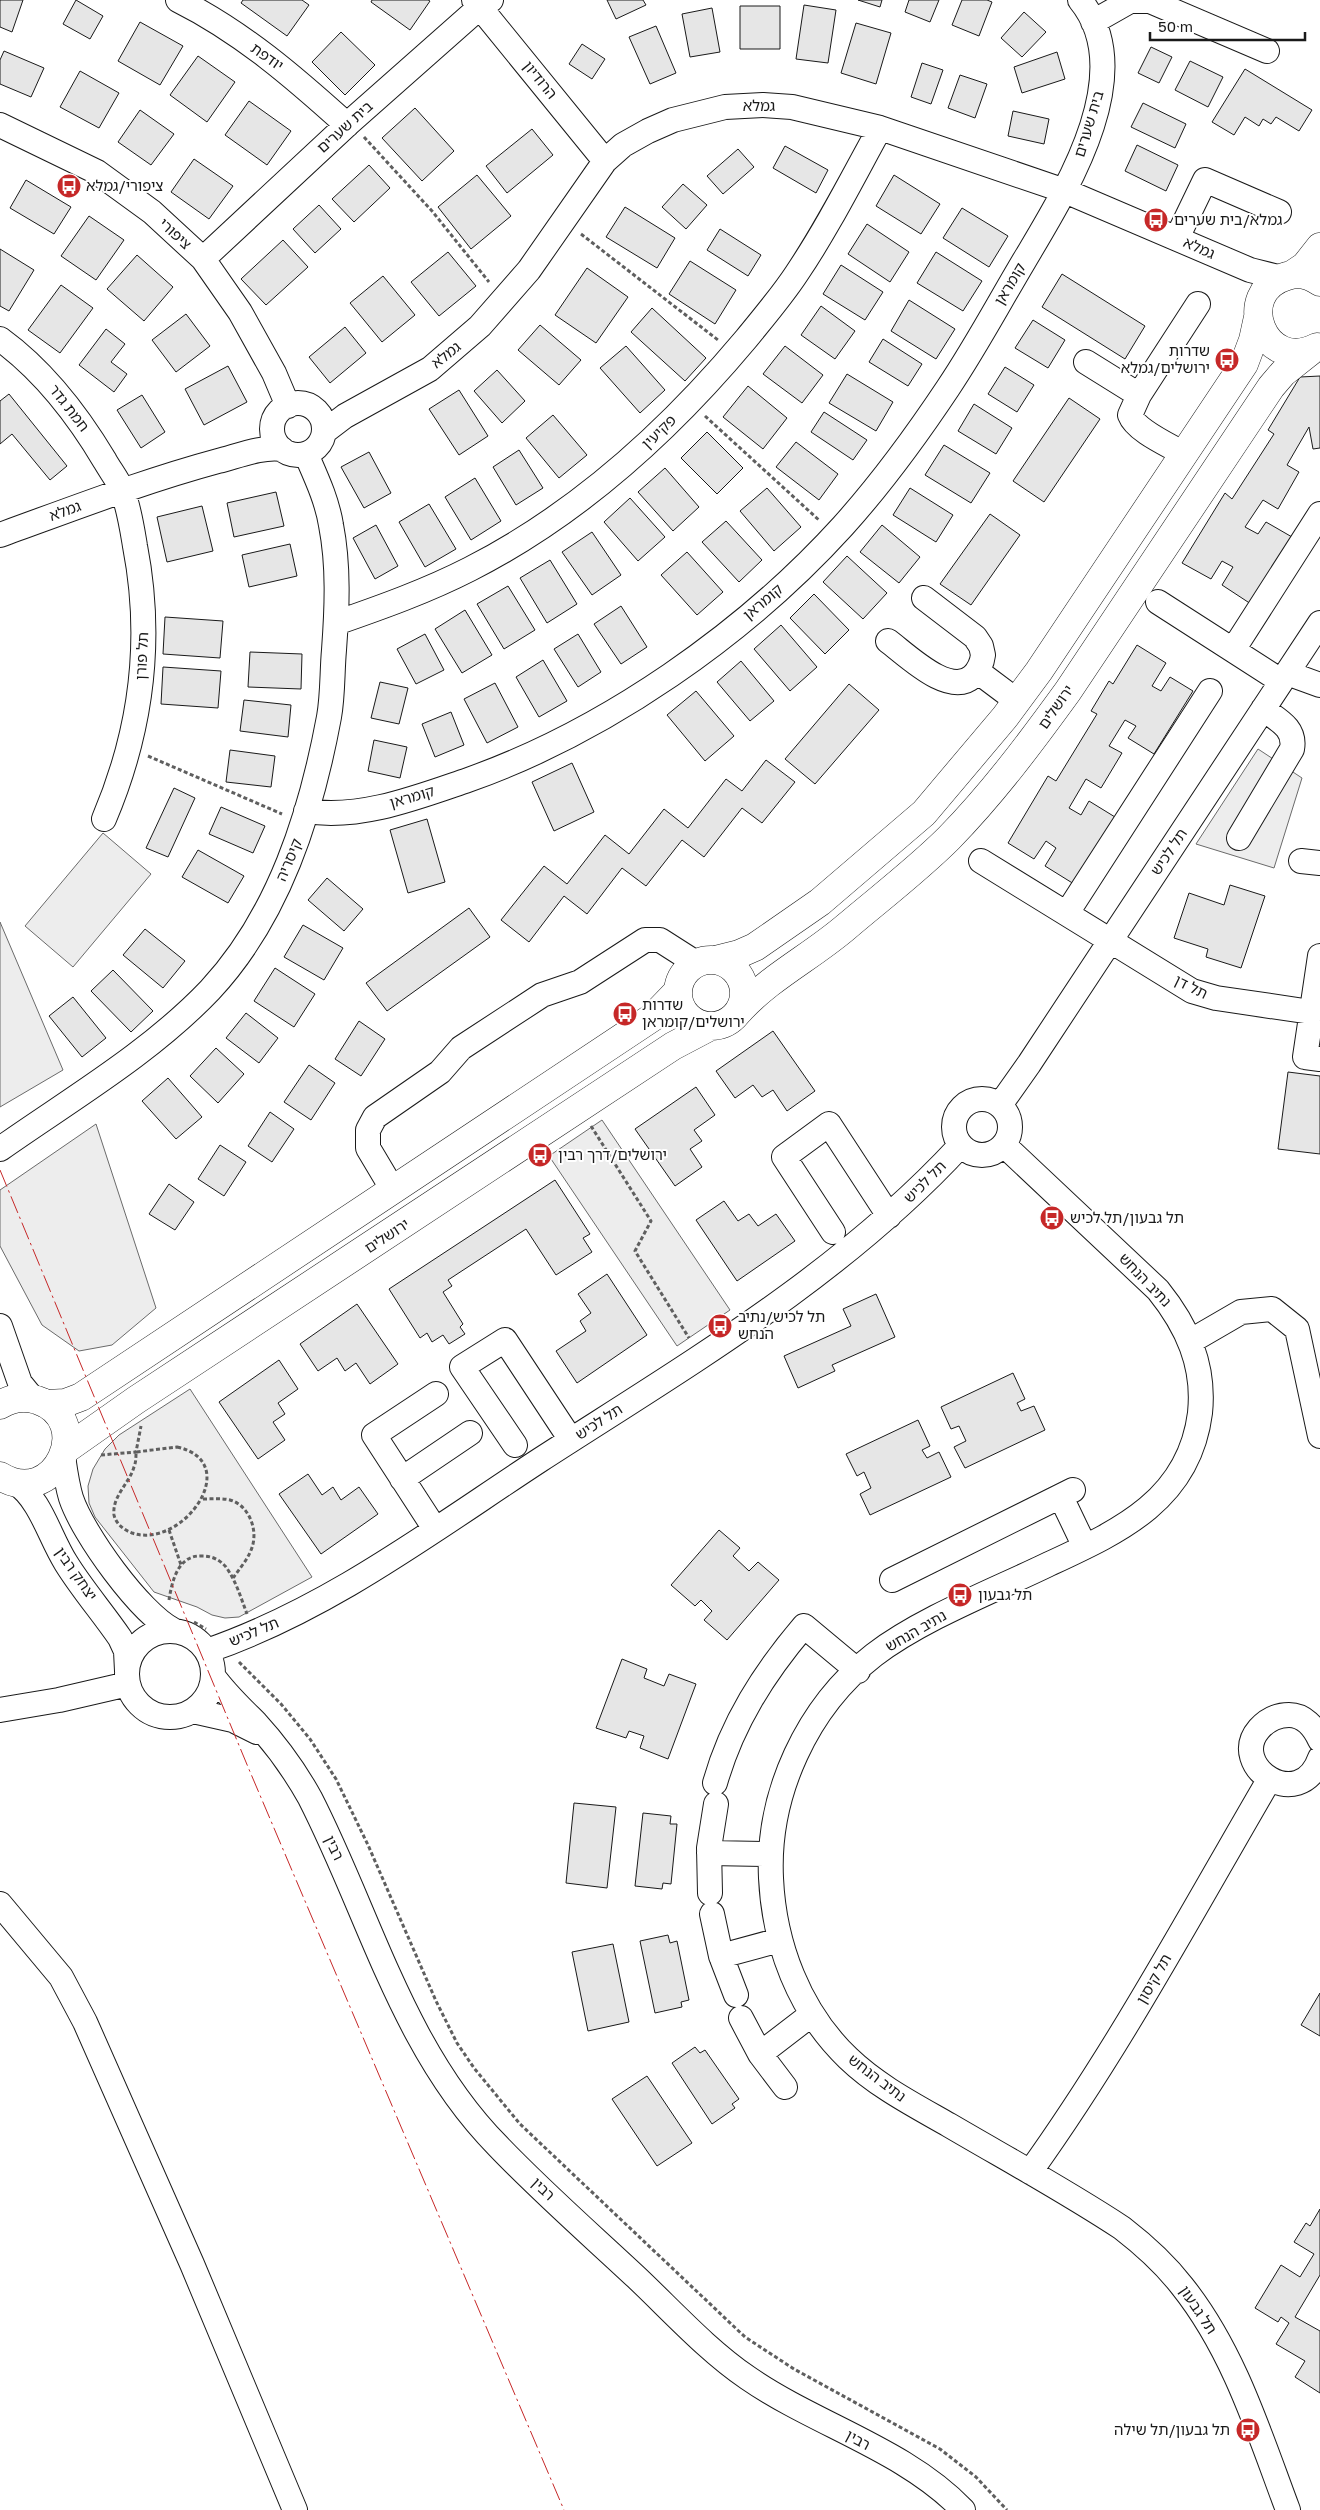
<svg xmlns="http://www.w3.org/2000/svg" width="1320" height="2510" viewBox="0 0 1320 2510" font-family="'Golos Text','Noto Sans Hebrew',sans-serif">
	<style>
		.built { fill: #ededed; stroke: #6a6a6a }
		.building { fill: #e6e6e6; stroke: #1a1a1a }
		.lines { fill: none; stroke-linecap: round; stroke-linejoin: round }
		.minor-casing { stroke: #1a1a1a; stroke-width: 26 }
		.major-casing { stroke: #1a1a1a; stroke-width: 29 }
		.path { stroke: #5f5f5f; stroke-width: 3; stroke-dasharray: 4 2.5; stroke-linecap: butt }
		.minor { stroke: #fff; stroke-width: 24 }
		.major { stroke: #fff; stroke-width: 28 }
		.power { stroke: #c62828; stroke-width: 1; stroke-dasharray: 18 4 2.5 4; stroke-linecap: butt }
		.labels { text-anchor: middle; stroke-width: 4; stroke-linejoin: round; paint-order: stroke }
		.street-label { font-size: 15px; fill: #1a1a1a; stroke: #fff }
		.poi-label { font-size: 15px; fill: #1a1a1a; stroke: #fff; text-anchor: start }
	</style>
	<rect width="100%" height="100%" fill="#fff"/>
	<path class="built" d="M1258 749 1302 778 1274 868 1196 844Z
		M103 833 151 874 73 967 25 926Z
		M0 922 63 1070 0 1107Z
		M602 1120 730 1310 677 1346 549 1156Z
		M96 1124 156 1308 112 1345 79 1351 42 1325 0 1246V1190Z
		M190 1389 312 1577 239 1617 225 1618 212 1615 197 1607 154 1592 95 1517 89 1503 88 1486 93 1469 105 1449 119 1435Z"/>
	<path class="building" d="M0 0H23L12 32 0 27Z
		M76 0 103 16 90 39 63 24Z
		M243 0H302L309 5 287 36 241 3Z
		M372 0H428L430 1 410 30 371 2Z
		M607 0H643L646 5 616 19Z
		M858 0H882L880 7Z
		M909 0H939L930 22 905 12Z
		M962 0H987L992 2 979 36 952 25Z
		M804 5 836 10 828 63 796 59Z
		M740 6H780V49H740Z
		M712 8 720 52 690 57 682 14Z
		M1024 12 1046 32 1022 57 1001 38Z
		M140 22 183 46 160 85 118 61Z
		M856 23 891 33 876 84 841 73Z
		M656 26 676 73 650 84 629 37Z
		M341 32 375 65 345 95 312 62Z
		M582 44 605 59 592 79 569 64Z
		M1151 47 1172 57 1159 83 1138 73Z
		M4 51 44 68 31 97 0 84V60Z
		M1057 52 1065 79 1022 93 1014 67Z
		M198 56 235 82 207 122 170 95Z
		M1190 61 1223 77 1208 107 1175 90Z
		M922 63 943 70 931 104 911 97Z
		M1245 69 1312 110 1299 131 1276 117 1271 124 1263 119 1259 126 1245 117 1234 135 1212 122Z
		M80 71 119 93 99 128 60 107Z
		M960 75 987 84 975 118 948 108Z
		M249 101 291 131 267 165 225 135Z
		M1143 103 1186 124 1175 148 1131 127Z
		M415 108 454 151 422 181 382 138Z
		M140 110 174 134 151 165 118 142Z
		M1013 111 1049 119 1044 144 1008 136Z
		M532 129 553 155 507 193 486 166Z
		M1137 145 1178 165 1166 191 1125 171Z
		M785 146 828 170 816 193 773 168Z
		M738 149 754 167 723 194 707 176Z
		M194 159 233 186 209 219 171 192Z
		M369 165 390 188 354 222 332 199Z
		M477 175 511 216 471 249 438 207Z
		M894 175 940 204 921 234 876 206Z
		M26 180 71 207 54 234 10 208Z
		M683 184 707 205 686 229 662 207Z
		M319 205 341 229 315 253 293 229Z
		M625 207 675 238 657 268 606 237Z
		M962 208 1008 236 989 267 943 238Z
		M89 216 124 240 96 280 61 256Z
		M867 224 909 252 890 282 848 254Z
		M720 229 761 255 748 276 707 250Z
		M283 240 308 267 266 305 241 279Z
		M0 249 34 270 9 311 0 306Z
		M448 252 476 286 439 316 411 282Z
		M936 252 982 281 963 311 917 283Z
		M137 255 173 287 144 321 107 289Z
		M690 261 736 290 715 324 669 294Z
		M841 265 883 292 865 320 823 294Z
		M587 268 628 297 596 343 555 315Z
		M1062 274 1145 326 1125 359 1042 307Z
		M383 276 415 315 382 342 350 303Z
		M61 285 93 308 60 353 28 330Z
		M909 300 955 329 936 359 891 331Z
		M821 306 855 331 835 359 801 335Z
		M652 308 706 358 685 381 631 332Z
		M186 314 210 346 176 372 152 340Z
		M1033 320 1065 340 1048 368 1015 348Z
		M540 325 581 360 559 385 518 350Z
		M345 327 366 353 330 383 309 357Z
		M106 329 125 344 111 362 127 374 114 392 79 365Z
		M883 339 922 364 908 386 869 362Z
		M626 346 665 390 640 413 600 368Z
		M785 346 823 375 802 403 763 374Z
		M228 366 247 402 204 425 185 389Z
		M1005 367 1034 385 1017 412 988 394Z
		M497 370 525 401 502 423 474 391Z
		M847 374 893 402 876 431 829 403Z
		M1320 376V448L1313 449 1309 427 1287 465 1299 472 1278 509 1263 500 1245 527 1258 534 1266 522 1292 537 1251 604 1222 585 1233 567 1222 561 1211 579 1182 563 1225 493 1232 499 1274 434 1268 430 1300 377Z
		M748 386 787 418 763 449 723 417Z
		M459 390 488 436 459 455 429 409Z
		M9 394 67 466 50 480 12 434 0 444V401Z
		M142 395 165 432 141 448 117 410Z
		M1069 398 1100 419 1044 502 1013 481Z
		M974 404 1012 428 996 454 958 431Z
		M824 412 867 440 853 460 811 432Z
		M553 415 587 455 559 478 526 438Z
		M707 432 743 468 717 494 681 458Z
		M796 442 838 474 819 500 776 467Z
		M944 445 990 473 971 503 925 475Z
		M519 450 543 488 516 505 493 467Z
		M369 452 391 493 364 508 341 467Z
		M665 468 699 507 673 531 638 492Z
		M475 478 501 521 471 540 445 497Z
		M767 488 801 527 774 551 740 511Z
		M910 488 953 515 936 542 893 515Z
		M276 492 284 526 234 537 227 503Z
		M630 498 665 537 638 561 604 522Z
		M429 504 456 549 425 567 399 522Z
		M202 506 213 551 167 562 157 517Z
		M990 514 1020 535 971 605 940 584Z
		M726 521 762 560 739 582 702 542Z
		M376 525 398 566 375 579 353 538Z
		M882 525 920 557 899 583 860 552Z
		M592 532 621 575 592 595 562 552Z
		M290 544 297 576 249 587 242 555Z
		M687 552 723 592 697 615 661 575Z
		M847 556 887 593 863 619 823 582Z
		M550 560 577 604 547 623 520 578Z
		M508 586 535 630 504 649 477 604Z
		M814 594 849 630 825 654 790 618Z
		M621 606 647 647 621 664 594 624Z
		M465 610 492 655 462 673 435 629Z
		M165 617 223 621 220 658 163 654Z
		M781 625 817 667 790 691 754 649Z
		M425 634 444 670 416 684 397 649Z
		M578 634 601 672 578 687 554 649Z
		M1137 645 1166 663 1152 686 1161 691 1170 677 1193 691 1154 754 1128 738 1136 726 1125 720 1109 746 1122 753 1101 788 1086 779 1069 808 1081 815 1089 801 1115 817 1074 884 1045 866 1056 848 1046 841 1034 859 1008 843 1048 776 1056 781 1097 714 1091 711 1109 681 1113 684Z
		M250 652 302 654 301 689 248 687Z
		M543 660 567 701 539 717 516 677Z
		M741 661 774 701 750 721 717 682Z
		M163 667 221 671 218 708 161 704Z
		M380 682 408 688 399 724 371 718Z
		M495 683 518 727 487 743 464 699Z
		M849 684 879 710 815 784 785 759Z
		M696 691 734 736 705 761 667 715Z
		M244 700 291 705 288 737 240 731Z
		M451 712 464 745 435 757 422 724Z
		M374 740 407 747 400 778 368 771Z
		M230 750 275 756 271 787 226 782Z
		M766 760 795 782 762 823 742 808 704 857 682 840 646 886 622 868 587 914 564 896 529 942 501 920 544 866 567 884 605 835 629 854 664 809 688 828 726 779 742 791Z
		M572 763 594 812 554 831 532 782Z
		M174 788 195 798 168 857 146 848Z
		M221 807 265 826 253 853 209 834Z
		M427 819 445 882 408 893 390 830Z
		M198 850 244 876 228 903 182 877Z
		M327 878 363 909 344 931 308 900Z
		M1230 885 1265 896 1241 968 1206 957 1208 949 1174 938 1189 893 1224 905Z
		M469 908 490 937 387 1011 366 983Z
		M303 925 343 948 324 980 284 957Z
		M145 929 185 961 163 988 123 955Z
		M275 968 315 994 294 1027 254 1001Z
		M113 970 153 1011 131 1032 91 991Z
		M73 997 106 1038 82 1057 49 1016Z
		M246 1013 278 1038 259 1063 226 1038Z
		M359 1021 385 1039 361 1076 335 1059Z
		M773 1031 815 1091 787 1111 773 1090 762 1097 753 1085 735 1098 716 1071Z
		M216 1048 244 1074 218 1103 190 1076Z
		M309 1065 335 1083 311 1120 284 1102Z
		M1288 1072 1320 1076V1154L1278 1149Z
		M168 1078 202 1117 176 1139 142 1101Z
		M696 1087 715 1115 694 1130 702 1141 690 1149 702 1167 675 1186 635 1129Z
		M270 1112 294 1129 272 1162 248 1146Z
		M220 1145 246 1162 224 1196 198 1179Z
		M555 1180 590 1234 583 1238 592 1252 556 1275 526 1229 448 1280 452 1286 443 1292 463 1324 460 1327 465 1334 449 1344 443 1335 432 1342 427 1333 420 1338 389 1289Z
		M169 1184 194 1202 175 1230 149 1214Z
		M724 1201 738 1221 749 1214 758 1226 776 1214 795 1241 737 1281 696 1220Z
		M607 1274 647 1335 577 1383 556 1351 586 1331 580 1321 591 1313 578 1294Z
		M876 1294 895 1337 832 1365 835 1371 798 1388 784 1356 851 1326 843 1309Z
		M357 1304 398 1364 370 1384 356 1363 345 1371 337 1358 318 1371 300 1344Z
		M279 1360 298 1389 278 1403 285 1414 273 1422 285 1440 258 1459 219 1402Z
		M1013 1373 1025 1399 1017 1403 1021 1411 1034 1406 1045 1430 965 1468 954 1447 966 1441 959 1426 951 1429 941 1407Z
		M918 1420 930 1446 922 1450 927 1458 939 1452 951 1477 870 1515 860 1494 871 1488 864 1472 857 1476 846 1454Z
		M308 1474 322 1495 333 1487 341 1500 359 1487 378 1514 321 1554 279 1494Z
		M719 1530 740 1548 733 1556 749 1571 758 1562 779 1580 727 1640 704 1620 712 1611 701 1600 695 1606 671 1585Z
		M622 1659 647 1669 644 1678 664 1686 669 1674 696 1684 668 1759 640 1748 644 1736 629 1731 626 1738 596 1728Z
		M574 1803 616 1807 607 1888 566 1883Z
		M643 1813 671 1816 670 1824H677L671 1884 663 1883 662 1889 635 1886Z
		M668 1935 670 1943 677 1941 689 2000 681 2002 682 2007 655 2013 640 1941Z
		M613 1944 629 2022 588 2031 572 1952Z
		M1320 1993V2036L1301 2025Z
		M695 2047 700 2053 705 2050 739 2099 732 2104 735 2108 712 2124 672 2063Z
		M647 2076 692 2143 657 2166 612 2099Z
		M1320 2209V2275L1295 2317 1320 2331V2393L1295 2377 1305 2361 1276 2344 1289 2323 1281 2317 1278 2322 1255 2308 1281 2265 1300 2277 1314 2254 1294 2242 1306 2223 1310 2226Z"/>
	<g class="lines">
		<defs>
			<path id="minor" d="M178 0C242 32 295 78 347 125
				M474 0 605 161
				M1093 22 1130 1H1150L1267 51
				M0 125 97 172 152 212 203 259 240 312 274 373 288 406
				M1177 238 1205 180 1279 212
				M203 259 350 122 480 7 491 0
				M0 339C44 371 77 414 105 461 110 470 118 480 122 490 129 507 132 528 135 546 153 639 141 732 104 819
				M1086 362 1139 395
				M272 429a26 26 0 1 1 52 0a26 26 0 1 1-52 0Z
				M324 432 345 416 430 369 480 326 529 270 605 161 623 145 648 131 673 120 725 107 763 105 792 107 880 128 1065 191 1250 270 1282 278
				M1184 454C1169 445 1136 431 1130 415L1139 395 1198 304
				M0 535C72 509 144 481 218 461 238 456 262 446 282 449
				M1158 602 1281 681
				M336 623C382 607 427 591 470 569 578 514 669 431 746 339 763 318 782 296 797 273 828 227 853 177 880 128
				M888 641C907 655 950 698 973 676 979 670 982 663 983 655L981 646 975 637 924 598
				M1233 650 1320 514
				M977 671 1017 701
				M1287 673 1320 685
				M306 811C360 820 418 797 468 780 606 731 745 634 843 526 879 486 918 433 948 388 975 348 999 303 1024 261 1063 195 1141 74 1080 0
				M1239 838 1292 749C1296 728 1278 720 1263 709
				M981 861 1192 991 1216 998 1311 1012
				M1301 861 1320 863
				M1067 913 1210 691
				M1320 956 1305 1057 1320 1059
				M954 1127a28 28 0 1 1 56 0a28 28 0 1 1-56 0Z
				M1000 1105 1029 1064 1320 623
				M1004 1145 1158 1290C1187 1326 1205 1365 1200 1413 1189 1501 1118 1532 1047 1565 993 1591 921 1619 874 1655 807 1707 767 1794 771 1878 774 1944 799 2011 848 2058 877 2086 914 2105 949 2125 1007 2159 1066 2191 1122 2228 1144 2245 1165 2264 1182 2286 1234 2351 1259 2433 1288 2510
				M0 1149C71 1099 150 1053 210 990 279 916 311 814 329 717 333 695 332 672 334 650 337 609 339 566 331 525 327 500 316 477 306 454
				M393 1190 368 1148V1130L375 1117 440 1072 461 1048 542 995 580 982 645 940H660L696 963
				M833 1232 784 1157 829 1124 889 1216
				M0 1326 20 1383 33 1399
				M1191 1341 1241 1312 1272 1309 1297 1329 1320 1436
				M515 1445 462 1367 505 1340 571 1440
				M63 1456C65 1470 67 1485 71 1498 83 1534 140 1613 173 1630
				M402 1479 470 1433
				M15 1482C41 1500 49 1536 66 1563 82 1589 103 1613 120 1638L126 1651 127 1671
				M1061 1497 1085 1547
				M435 1529 374 1435 436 1394
				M892 1580 1073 1490
				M127 1674a43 43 0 1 1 86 0a43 43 0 1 1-86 0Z
				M207 1651C329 1609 433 1530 540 1460 687 1365 841 1275 960 1146
				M213 1676C226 1694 241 1708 256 1723 277 1746 295 1771 310 1798 370 1915 403 2050 498 2146 542 2192 590 2234 636 2277 672 2311 707 2350 748 2378 816 2425 906 2450 963 2510
				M0 1710 59 1700 128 1684
				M193 1711 233 1720 257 1732
				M1320 1740C1314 1727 1304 1715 1289 1715 1276 1715 1267 1720 1259 1729 1227 1766 1300 1815 1320 1758
				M715 1783C732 1723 764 1673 804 1626L858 1671
				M709 1853 770 1854
				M710 1893 709 1848 716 1804
				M0 1904 61 1977 85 2022 192 2264 295 2510
				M712 1914 721 1956 736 1995
				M721 1956 780 1940
				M741 2018 760 2054 785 2087
				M760 2054 812 2014
				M1030 2172C1119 2048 1192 1912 1269 1780"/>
			<path id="major" d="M1293 274 1305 266 1320 247
				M1317 347C1264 375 1232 292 1287 276 1298 272 1310 275 1320 282
				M715 960 739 954 755 947 820 902 924 813 1005 717 1039 671 1244 364 1253 340 1258 317
				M678 993a33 33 0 1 1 66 0a33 33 0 1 1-66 0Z
				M739 1011C770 977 811 957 846 927 880 898 917 870 949 838 993 793 1031 742 1068 691L1271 387 1283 373 1312 350
				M46 1404 65 1403 81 1397 653 1017 678 991
				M0 1405C11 1398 24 1396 37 1400 97 1420 55 1510 0 1476
				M65 1450 136 1400 673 1046 711 1026"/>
		</defs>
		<use href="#minor" class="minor-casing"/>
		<use href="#major" class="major-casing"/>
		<path class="path" d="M364 137 432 211 489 282
			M581 234 718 340
			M705 416 820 521
			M148 756 282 814
			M591 1126 651 1221 635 1251 689 1338
			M177 1447C245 1462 183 1550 132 1533 124 1530 116 1524 114 1515 112 1496 129 1484 134 1467 136 1462 136 1457 136 1452Z
			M101 1455 136 1452 141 1426
			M203 1499C212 1499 221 1498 230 1500 248 1505 257 1527 253 1544 250 1557 240 1568 233 1578
			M169 1530 181 1565
			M169 1600C172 1581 178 1554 203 1556 212 1556 220 1560 226 1567 236 1581 241 1598 247 1614
			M194 1622 206 1629
			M239 1662 281 1704 310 1739 336 1779 368 1845 436 2001 457 2043 474 2068 520 2124 745 2337 794 2369 940 2449 976 2477 1007 2510"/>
		<use href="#minor" class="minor"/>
		<use href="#major" class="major"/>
		<path class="power" d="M0 1170 248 1767 564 2510"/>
	</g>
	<defs>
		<symbol id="bus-disc" viewBox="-11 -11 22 22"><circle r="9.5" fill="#c62828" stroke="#fff"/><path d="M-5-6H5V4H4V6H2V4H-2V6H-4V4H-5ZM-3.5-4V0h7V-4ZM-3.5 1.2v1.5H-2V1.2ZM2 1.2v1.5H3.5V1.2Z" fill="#fff"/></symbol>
	</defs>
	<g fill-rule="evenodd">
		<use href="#bus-disc" x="55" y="172" width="28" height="28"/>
		<use href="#bus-disc" x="1142" y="206" width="28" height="28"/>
		<use href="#bus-disc" x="1213" y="346" width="28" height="28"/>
		<use href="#bus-disc" x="611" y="1000" width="28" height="28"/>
		<use href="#bus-disc" x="526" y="1141" width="28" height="28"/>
		<use href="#bus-disc" x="1038" y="1204" width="28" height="28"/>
		<use href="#bus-disc" x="706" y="1312" width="28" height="28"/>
		<use href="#bus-disc" x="946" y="1581" width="28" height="28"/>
		<use href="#bus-disc" x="1234" y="2416" width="28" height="28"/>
	</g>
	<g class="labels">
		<g class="street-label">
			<text transform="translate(267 57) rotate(35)" y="5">יודפת</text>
			<text transform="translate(540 80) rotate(51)" y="5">הרודיון</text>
			<text x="759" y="111">גמלא</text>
			<text transform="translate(1089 124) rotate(-73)" y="5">בית שערים</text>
			<text transform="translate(345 127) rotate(-42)" y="5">בית שערים</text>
			<text transform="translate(175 234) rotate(43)" y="5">ציפורי</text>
			<text transform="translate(1199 248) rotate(24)" y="5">גמלא</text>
			<text transform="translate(1010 284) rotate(-59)" y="5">קומראן</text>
			<text transform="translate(446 355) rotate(-39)" y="5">גמלא</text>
			<text transform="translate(69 408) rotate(52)" y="5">חמת גדר</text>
			<text transform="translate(659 432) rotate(-44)" y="5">פקיעין</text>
			<text transform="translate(65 511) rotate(-20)" y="5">גמלא</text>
			<text transform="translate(763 602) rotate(-40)" y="5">קומראן</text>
			<text transform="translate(142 656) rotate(-87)" y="5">תל פורן</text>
			<text transform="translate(1056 707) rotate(-55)" y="5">ירושלים</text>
			<text transform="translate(412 797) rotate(-16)" y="5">קומראן</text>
			<text transform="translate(1169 852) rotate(-56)" y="5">תל לכיש</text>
			<text transform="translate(289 860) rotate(-67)" y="5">קיסריה</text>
			<text transform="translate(1191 987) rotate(26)" y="5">תל דן</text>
			<text transform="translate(925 1182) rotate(-45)" y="5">תל לכיש</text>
			<text transform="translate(387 1236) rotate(-33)" y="5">ירושלים</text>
			<text transform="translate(1145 1280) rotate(46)" y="5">נתיב הנחש</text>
			<text transform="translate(599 1422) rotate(-33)" y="5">תל לכיש</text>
			<text transform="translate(76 1574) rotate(55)" y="5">יצחק רבין</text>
			<text transform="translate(916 1631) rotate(-30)" y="5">נתיב הנחש</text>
			<text transform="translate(254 1632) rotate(-23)" y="5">תל לכיש</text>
			<text transform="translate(334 1848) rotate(64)" y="5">רבין</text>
			<text transform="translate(1154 1979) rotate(-60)" y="5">תל קיסון</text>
			<text transform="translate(877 2078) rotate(37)" y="5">נתיב הנחש</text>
			<text transform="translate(543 2189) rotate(43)" y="5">רבין</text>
			<text transform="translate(1198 2310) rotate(56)" y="5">תל גבעון</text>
			<text transform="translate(858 2440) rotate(28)" y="5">רבין</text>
		</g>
		<g class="poi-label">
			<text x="86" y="191">ציפורי/גמלא</text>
			<text x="1174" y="225">גמלא/בית שערים</text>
			<text x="1210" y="356" text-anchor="end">שדרות<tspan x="1210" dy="17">ירושלים/גמלא</tspan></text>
			<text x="642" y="1010">שדרות<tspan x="642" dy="17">ירושלים/קומראן</tspan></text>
			<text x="558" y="1160">ירושלים/דרך רבין</text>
			<text x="1070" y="1223">תל גבעון/תל לכיש</text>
			<text x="738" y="1322">תל לכיש/נתיב<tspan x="738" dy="17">הנחש</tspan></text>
			<text x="978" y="1600">תל גבעון</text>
			<text x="1230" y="2435" text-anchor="end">תל גבעון/תל שילה</text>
		</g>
	</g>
	<path d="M1150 32v8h155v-8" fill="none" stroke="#1a1a1a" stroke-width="2.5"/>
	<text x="1158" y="32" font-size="15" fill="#1a1a1a" stroke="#ffffff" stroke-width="4" paint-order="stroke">50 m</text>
</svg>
